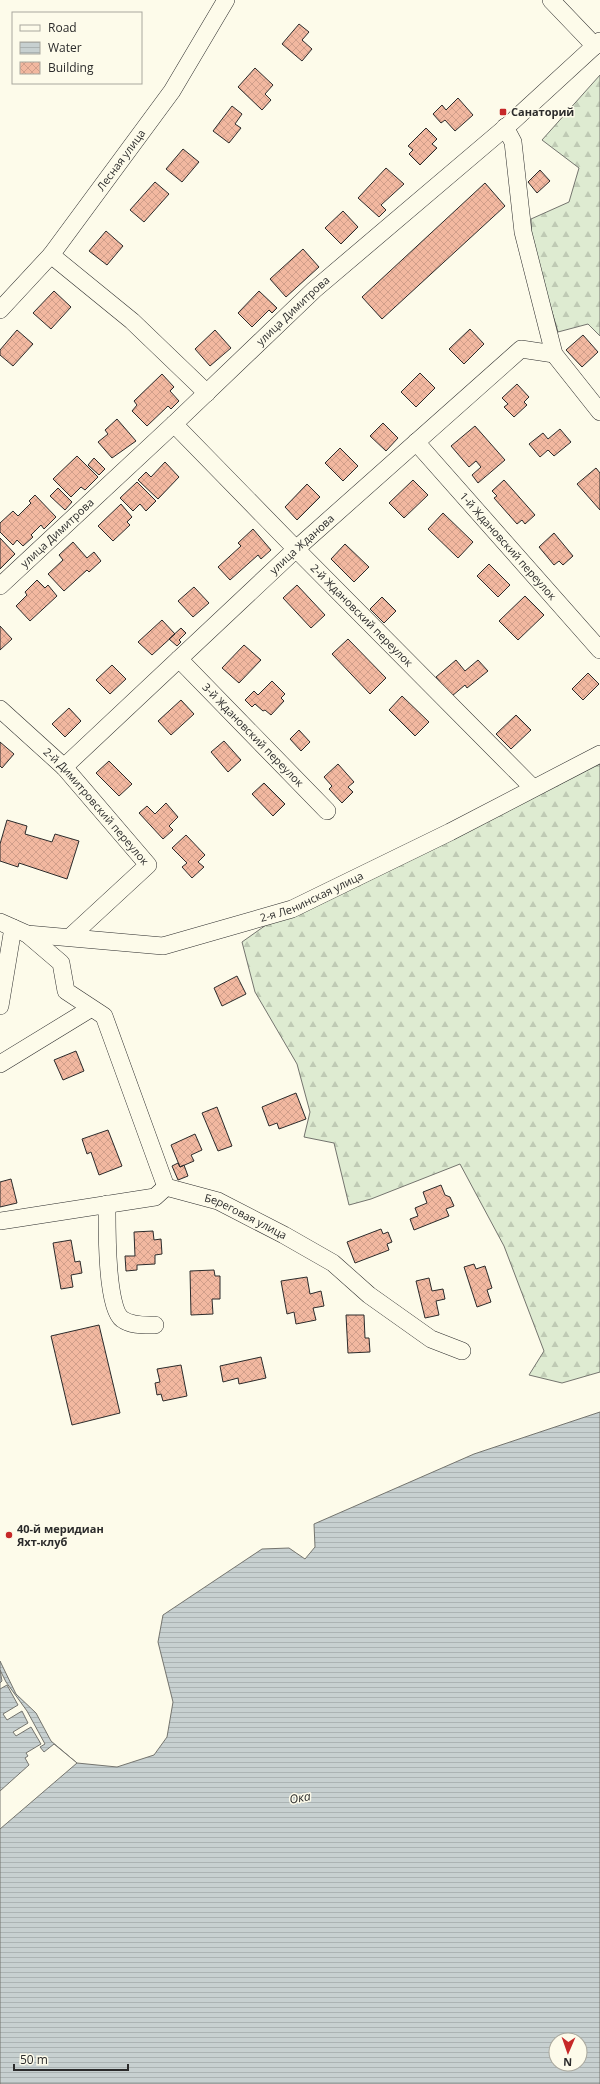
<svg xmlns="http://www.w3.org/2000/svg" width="600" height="2084" viewBox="0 0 600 2084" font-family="'Open Sans',sans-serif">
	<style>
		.forest { fill: url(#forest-firs); stroke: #74746e }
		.water { fill: url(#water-rules); stroke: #74746e; fill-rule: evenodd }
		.pier { fill: #fdfbea; stroke: #74746e }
		.building { fill: url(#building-cross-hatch); stroke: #2b2b2b }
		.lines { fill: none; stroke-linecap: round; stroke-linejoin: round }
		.minor-casing { stroke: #2b2b2b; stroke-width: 18 }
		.minor { stroke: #fdfbea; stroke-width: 17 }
		.poi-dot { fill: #c62828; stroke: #fdfbea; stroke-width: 1.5 }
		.labels { text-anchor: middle; stroke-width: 3; stroke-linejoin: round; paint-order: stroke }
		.poi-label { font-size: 11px; font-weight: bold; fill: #2b2b2b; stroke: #fdfbea; text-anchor: start }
		.street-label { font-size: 11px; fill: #2b2b2b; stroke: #fdfbea }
		.water-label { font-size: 12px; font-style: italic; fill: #2b2b2b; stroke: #fdfbea }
	</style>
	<defs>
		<pattern id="forest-firs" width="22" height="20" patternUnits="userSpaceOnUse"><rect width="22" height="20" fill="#deebd1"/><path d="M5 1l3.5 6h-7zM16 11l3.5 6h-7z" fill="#bfcab4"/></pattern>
		<pattern id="water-rules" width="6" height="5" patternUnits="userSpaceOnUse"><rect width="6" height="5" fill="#c7d0d0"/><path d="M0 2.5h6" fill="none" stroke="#abb3b3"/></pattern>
		<pattern id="building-cross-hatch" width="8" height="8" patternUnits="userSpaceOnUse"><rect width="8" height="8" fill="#f2b8a0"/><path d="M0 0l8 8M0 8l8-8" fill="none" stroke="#d09e8a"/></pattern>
	</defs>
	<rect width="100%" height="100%" fill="#fdfbea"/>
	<path class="forest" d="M600 75V336L588 324 558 332 532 245 531 219 569 202 579 168 542 140Z
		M600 761V1372L562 1383 529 1375 544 1351 504 1246 460 1164 371 1199 349 1205 334 1143 304 1137 310 1112 297 1064 255 992 242 942 266 925Z"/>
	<path class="water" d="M600 1412V2084H0V1661L16 1694 36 1713 51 1741 77 1763 117 1767 154 1755 167 1737 173 1702 158 1642 163 1615 262 1549 289 1548 305 1559 315 1547 314 1524 474 1454ZM556 2040H580V2064H556Z"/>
	<path class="pier" d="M0 1670 6 1682 27 1711 45 1744 40 1747 44 1752 54 1744 77 1763 0 1829V1791L29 1765 25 1758 28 1756 26 1753 41 1744 31 1727 16 1736 13 1732 28 1723 22 1711 7 1720 3 1714 18 1705 7 1685 0 1689V1683L2 1681Z"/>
	<path class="building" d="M299 24 309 32 302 40 312 49 302 61 282 44Z
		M255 68 273 85 265 94 271 100 262 110 238 87Z
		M458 98 473 115 455 131 445 120 441 123 433 114 442 105 446 110Z
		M232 106 242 114 235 124 241 128 229 143 213 131Z
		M426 128 437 139 432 144 437 148 420 165 409 154 413 150 408 146Z
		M183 149 199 162 182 182 166 169Z
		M386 168 404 184 381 205 386 210 379 217 358 198Z
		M540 170 550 181 537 193 528 182Z
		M155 182 169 194 144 222 130 210Z
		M485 183 505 206 382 319 362 297Z
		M343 211 358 227 341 244 325 228Z
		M106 231 123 246 107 265 89 251Z
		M303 249 319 267 286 297 270 279Z
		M54 291 71 307 51 329 33 313Z
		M259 291 277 308 272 313 269 310 252 327 238 313Z
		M470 329 484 344 464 364 449 349Z
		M17 330 33 344 13 366 0 355V350Z
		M215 330 231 348 210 366 195 349Z
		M583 335 598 352 582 367 566 350Z
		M420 373 435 388 416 407 401 392Z
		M162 374 174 387 170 391 179 401 171 409 168 406 147 426 132 411 137 405 134 401Z
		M517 384 529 397 524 402 527 405 514 417 504 407 508 404 502 398Z
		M117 419 136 441 112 458 98 442 108 434 105 430Z
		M383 423 398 438 386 451 370 436Z
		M475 426 505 460 478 483 472 475 481 467 476 461 469 467 451 446Z
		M560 429 571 442 554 456 548 450 540 457 529 444 543 433 548 439Z
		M340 448 358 466 343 481 325 463Z
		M77 456 98 477 85 490 81 487 71 497 53 479Z
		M94 458 105 469 99 475 88 465Z
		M165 462 179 477 158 499 138 480 146 472 151 477Z
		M596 468 600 473V510L577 484Z
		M413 480 428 495 404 518 389 503Z
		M504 480 535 515 525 524 522 520 517 524 494 498 497 496 492 491Z
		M137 482 156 501 146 511 140 504 133 511 120 498Z
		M307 484 320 497 297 520 285 507Z
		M58 488 72 502 65 510 50 496Z
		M35 495 56 517 44 529 41 525 31 535 33 537 23 546 17 540 13 545 0 532V523L13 511 18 516 31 503 29 501Z
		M121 504 132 517 127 522 130 525 113 541 98 526Z
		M443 513 473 542 458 558 428 529Z
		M253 529 271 550 261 559 258 555 230 580 218 567 241 546 238 543Z
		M554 533 573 556 563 565 559 561 554 565 539 547Z
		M0 538 15 554 0 569Z
		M73 542 87 558 94 552 101 561 89 572 87 570 64 591 48 574 63 560 59 555Z
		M345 544 369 567 354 582 331 559Z
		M489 564 510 585 498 597 477 576Z
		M37 580 45 588 48 585 57 596 30 621 16 606 27 595 25 592Z
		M297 585 325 615 311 628 283 598Z
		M194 587 209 603 193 617 178 601Z
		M525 596 544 615 518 640 499 621Z
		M382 597 396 611 384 623 370 609Z
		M162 620 175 634 152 655 138 642Z
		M0 626 12 639 0 650Z
		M181 628 186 633 179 640 181 642 177 646 169 639Z
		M348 639 386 678 370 694 332 654Z
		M244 645 261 660 239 683 222 668Z
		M456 660 465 671 478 660 488 671 467 688 465 685 452 696 436 677Z
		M112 665 126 679 110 694 96 680Z
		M588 673 599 684 583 700 572 689Z
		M272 681 285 694 281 698 284 701 271 715 265 710 263 711 255 704 252 707 245 700 254 691 258 695Z
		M402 696 429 722 415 736 389 710Z
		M181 700 194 714 171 735 158 721Z
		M69 708 81 721 65 737 52 724Z
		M516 715 531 730 511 749 496 734Z
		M299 730 310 742 301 751 290 739Z
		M224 741 241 760 228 772 211 752Z
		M0 742 14 754 2 768 0 766Z
		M109 761 132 784 119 796 96 773Z
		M338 764 354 782 348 787 353 792 342 803 329 789 332 786 324 777Z
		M264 783 285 804 273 816 252 794Z
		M166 803 178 817 169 826 173 830 163 839 139 813 147 806 155 814Z
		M7 820 27 826 25 834 52 842 55 834 79 841 67 879 19 863 18 867 0 861V844Z
		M186 835 205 855 198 862 204 867 192 878 182 867 187 863 172 848Z
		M237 976 246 994 222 1006 214 988Z
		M76 1051 84 1071 63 1080 54 1060Z
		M296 1093 306 1119 279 1129 277 1123 269 1126 262 1107Z
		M217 1107 232 1146 218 1151 202 1113Z
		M108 1130 122 1166 99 1175 91 1152 87 1154 82 1139Z
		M195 1134 202 1150 191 1155 194 1161 180 1167 171 1145Z
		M178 1163 180 1167 184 1165 188 1176 178 1180 172 1166Z
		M11 1179 17 1203 0 1207V1182Z
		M441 1185 445 1195 450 1197 454 1206 446 1209 449 1216 414 1230 410 1219 418 1216 415 1208 427 1203 423 1192Z
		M381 1229 383 1234 388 1232 392 1242 387 1244 389 1250 355 1263 347 1242Z
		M153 1231 154 1240 161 1239 162 1254 155 1255V1264L137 1265V1270L126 1271 125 1256H135L134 1232Z
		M71 1240 75 1262 80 1261 82 1273 71 1275 73 1287 61 1289 53 1243Z
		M474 1264 476 1269 485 1266 492 1288 487 1290 491 1302 477 1307 464 1267Z
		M214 1270 215 1276H220V1299H212L213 1314 191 1315 190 1271Z
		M307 1277 310 1294 321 1291 324 1306 313 1308 316 1320 296 1324 294 1312 287 1314 281 1281Z
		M429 1278 432 1291 443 1289 445 1299 436 1301 439 1315 425 1318 416 1281Z
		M346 1315H364L365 1338H369L370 1352 348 1353Z
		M99 1325 120 1413 72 1425 51 1336Z
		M261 1357 266 1378 239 1384 238 1378 223 1382 220 1366Z
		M181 1365 187 1396 163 1401 161 1394 157 1395 155 1383 160 1382 157 1369Z"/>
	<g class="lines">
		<defs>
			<g id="minor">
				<path d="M551 0 595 46"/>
				<path d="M505 127 513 142 523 232 554 354 600 412"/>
				<path d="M51 255 132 321 207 393"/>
				<path id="s1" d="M0 310 51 255 172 91 226 0"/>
				<path id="s2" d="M174 424 296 549 533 788"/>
				<path id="s3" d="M416 442 600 650"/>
				<path id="s4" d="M0 586 174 424 314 290 513 121 600 41"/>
				<path id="s5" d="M179 659 327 811"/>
				<path id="s6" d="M0 709 64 767 148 865 70 937"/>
				<path id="s7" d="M64 767 296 549 521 349 554 354"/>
				<path id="s8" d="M0 922 27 934 163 946 292 909 450 832 600 754"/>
				<path d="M27 934 61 963 66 991 104 1016 166 1187"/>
				<path d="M0 1006 13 928"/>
				<path d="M0 1064 90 1009"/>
				<path d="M107 1204C107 1225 106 1308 122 1319 131 1326 145 1325 155 1325"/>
				<path id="s9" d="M0 1221 155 1197 166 1187 218 1201 284 1235 333 1263 369 1295 431 1339 462 1351"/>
			</g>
		</defs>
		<use href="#minor" class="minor-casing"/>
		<use href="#minor" class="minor"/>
	</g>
	<g class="poi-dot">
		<rect x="499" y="108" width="8" height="8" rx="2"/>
		<circle cx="9" cy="1535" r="4"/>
	</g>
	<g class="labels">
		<g class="poi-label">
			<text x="511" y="116">Санаторий</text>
			<text x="17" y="1533">40-й меридиан<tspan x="17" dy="13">Яхт-клуб</tspan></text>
		</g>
		<g class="street-label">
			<text dy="4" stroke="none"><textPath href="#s1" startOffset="193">Лесная улица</textPath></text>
			<text dy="4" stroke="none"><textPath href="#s4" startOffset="402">улица Димитрова</textPath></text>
			<text dy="4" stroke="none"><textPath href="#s4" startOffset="78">улица Димитрова</textPath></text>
			<text dy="4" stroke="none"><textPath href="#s7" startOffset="326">улица Жданова</textPath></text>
			<text dy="4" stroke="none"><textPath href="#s3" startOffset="139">1-й Ждановский переулок</textPath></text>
			<text dy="4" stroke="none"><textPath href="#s2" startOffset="268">2-й Ждановский переулок</textPath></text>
			<text dy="4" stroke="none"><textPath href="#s5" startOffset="106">3-й Ждановский переулок</textPath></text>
			<text dy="4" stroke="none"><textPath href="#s6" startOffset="137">2-й Димитровский переулок</textPath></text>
			<text dy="4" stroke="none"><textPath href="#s8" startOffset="323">2-я Ленинская улица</textPath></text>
			<text dy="4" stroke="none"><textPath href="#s9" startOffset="257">Береговая улица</textPath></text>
		</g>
		<g class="water-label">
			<text transform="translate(300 1798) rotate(-10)" y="4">Ока</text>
		</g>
	</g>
	<rect x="12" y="12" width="130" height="72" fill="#fdfbea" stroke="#a9a89e"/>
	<rect x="20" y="25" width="20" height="6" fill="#fdfbea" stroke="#a9a89e"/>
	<text x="48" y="32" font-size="12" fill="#2b2b2b">Road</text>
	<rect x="20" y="42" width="20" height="12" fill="url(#water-rules)" stroke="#a9a89e"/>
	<text x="48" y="52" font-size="12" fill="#2b2b2b">Water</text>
	<rect x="20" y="62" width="20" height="12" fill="url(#building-cross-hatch)" stroke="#a9a89e"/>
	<text x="48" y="72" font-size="12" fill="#2b2b2b">Building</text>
	<g transform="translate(568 2052) rotate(182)"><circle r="19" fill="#fdfbea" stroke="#a9a89e"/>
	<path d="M0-3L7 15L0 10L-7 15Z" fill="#c62828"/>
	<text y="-6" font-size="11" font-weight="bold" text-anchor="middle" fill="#2b2b2b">N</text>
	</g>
	<path d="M14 2064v6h114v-6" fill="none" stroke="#2b2b2b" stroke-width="2"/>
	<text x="20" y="2064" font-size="12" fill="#2b2b2b" stroke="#fdfbea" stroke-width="3" paint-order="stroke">50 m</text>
</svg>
